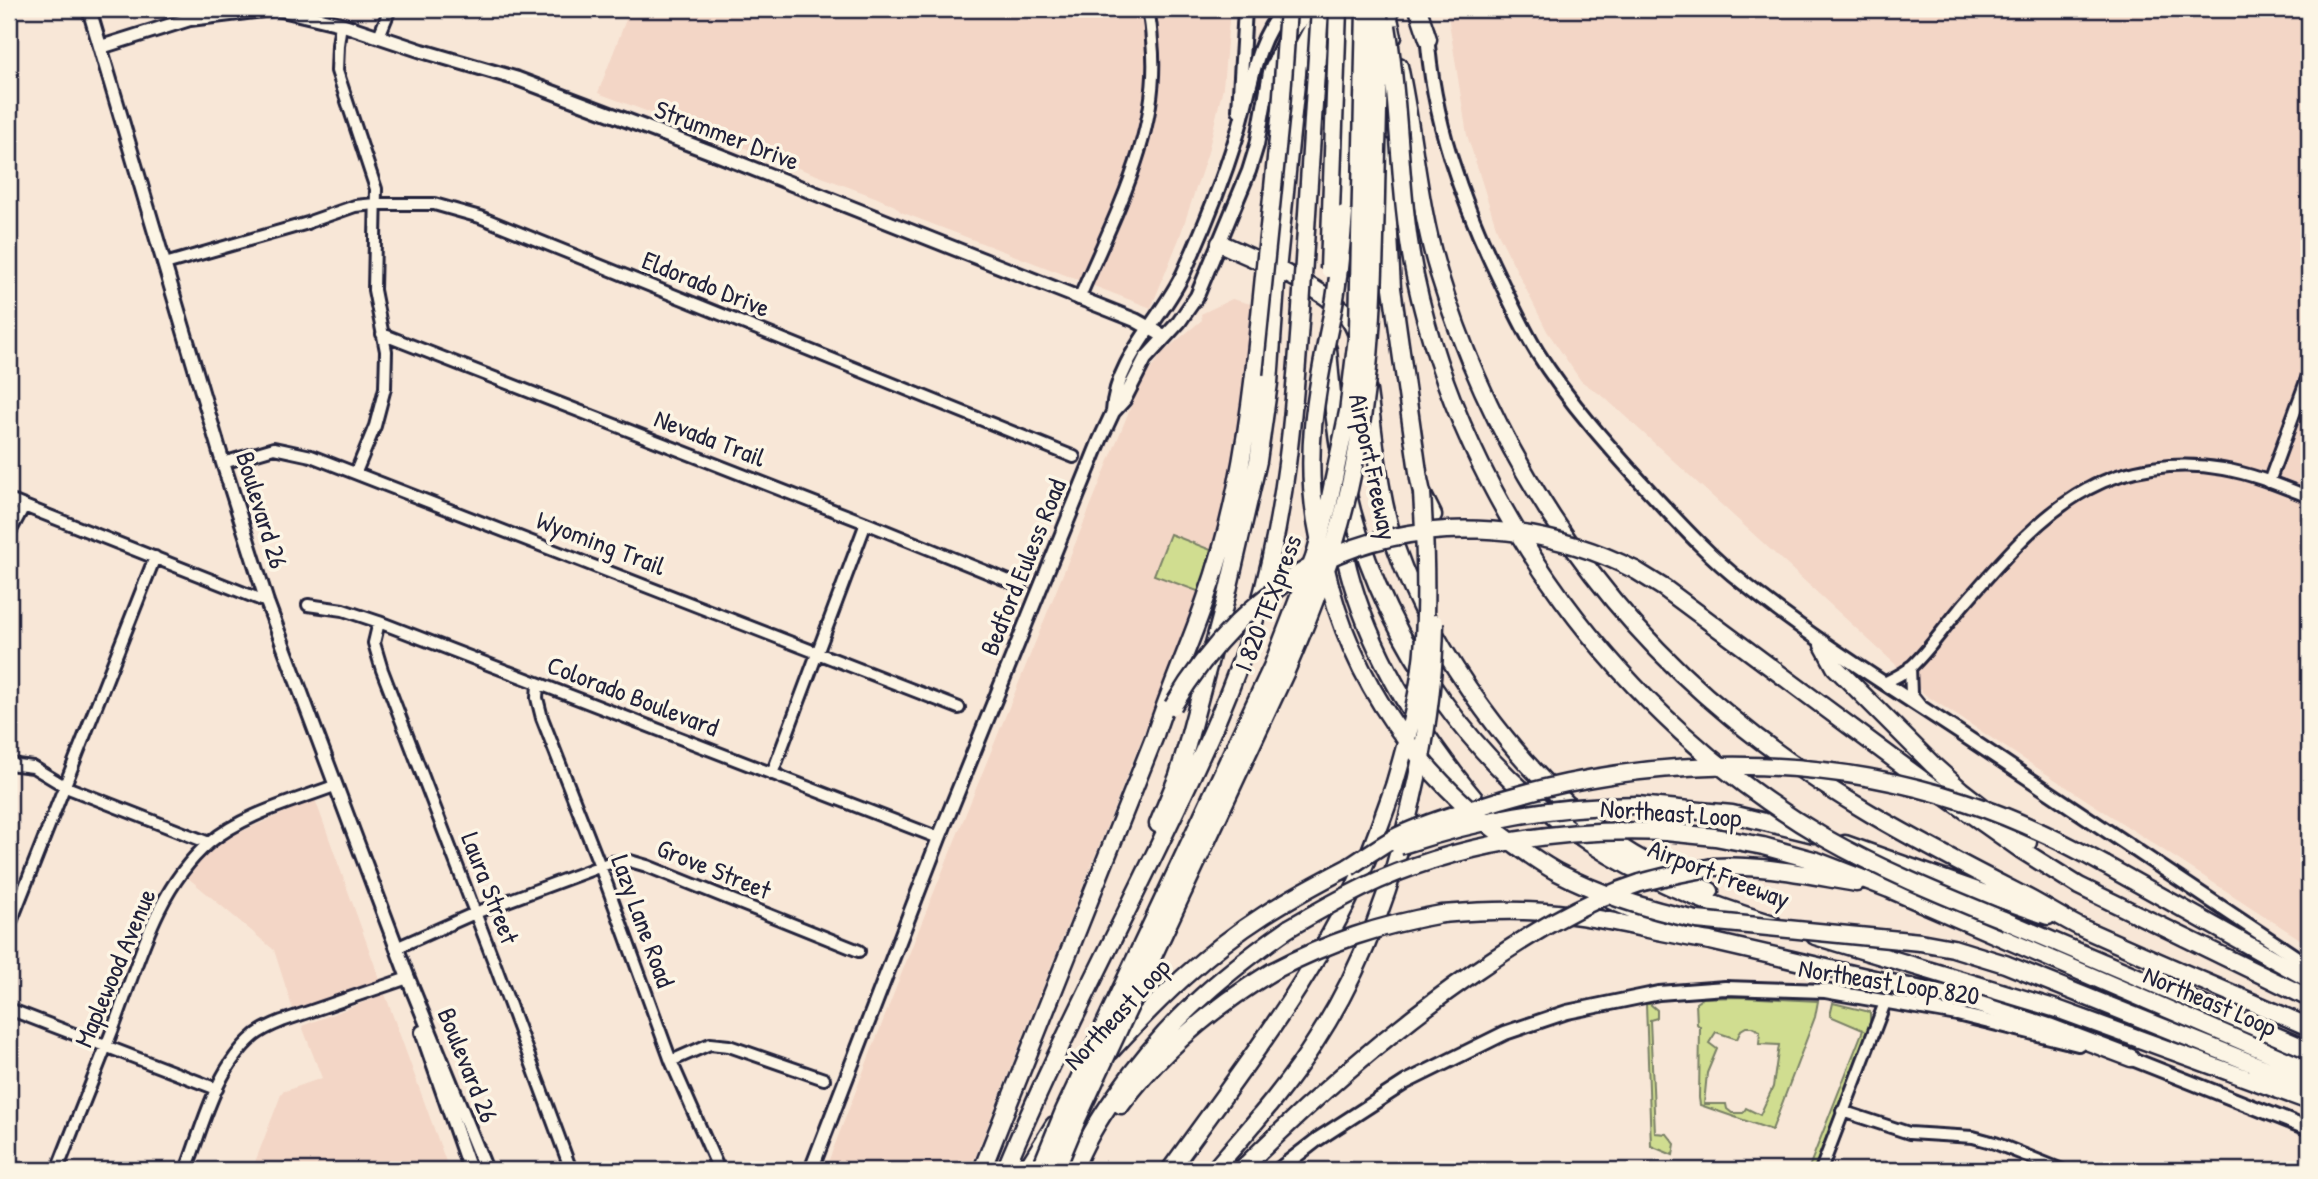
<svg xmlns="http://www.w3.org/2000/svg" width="2318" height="1179" viewBox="0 0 2318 1179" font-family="'Patrick Hand',sans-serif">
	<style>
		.built { fill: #f3d6c6 }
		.green { fill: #d0dd90; stroke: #798066; stroke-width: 2; fill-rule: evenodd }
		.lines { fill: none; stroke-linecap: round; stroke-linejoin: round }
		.minor-casing { stroke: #22223b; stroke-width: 16 }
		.major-casing { stroke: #22223b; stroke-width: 18 }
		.highway-casing { stroke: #22223b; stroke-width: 21 }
		.minor { stroke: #fcf5e5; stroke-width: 10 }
		.major { stroke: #fcf5e5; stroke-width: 12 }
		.highway { stroke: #fcf5e5; stroke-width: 16 }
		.highway-bridge-casing { stroke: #22223b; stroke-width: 21; stroke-linecap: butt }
		.highway-bridge { stroke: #fcf5e5; stroke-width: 16 }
		.labels { text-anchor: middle; stroke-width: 7; stroke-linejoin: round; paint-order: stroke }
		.street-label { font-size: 26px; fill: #22223b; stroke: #fcf5e5 }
	</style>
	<rect width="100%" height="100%" fill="#f8e7d7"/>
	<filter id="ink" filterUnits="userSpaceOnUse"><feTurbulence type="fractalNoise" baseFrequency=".0143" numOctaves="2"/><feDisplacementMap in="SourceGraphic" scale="14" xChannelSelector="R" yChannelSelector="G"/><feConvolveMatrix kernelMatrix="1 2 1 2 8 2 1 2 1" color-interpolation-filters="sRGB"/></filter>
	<g filter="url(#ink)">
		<path class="built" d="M630 9H1230L1223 87 1208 152 1179 239 1151 308 901 212 895 206 875 197 598 93Z
			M1447 9H2309V945L1924 694 1894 663 1604 397 1581 381 1547 331 1498 233 1467 135Z
			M1232 299 1251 304 1241 421 1228 491 1211 550 1170 535 1155 575 1200 592 970 1170H825L915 939 1140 384 1163 352 1202 320 1201 314Z
			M315 799 380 980 294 1013 274 950 187 877 206 854 229 837Z
			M385 994 449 1170H252L282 1092 322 1078 302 1026Z"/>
		<path class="green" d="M1170 534 1211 550 1200 592 1154 575Z
			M1741 997 1818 1001 1815 1017 1772 1130 1700 1105 1699 1098 1700 1027 1697 1024 1696 1003 1703 998ZM1746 1027H1752L1760 1031 1759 1044 1779 1045 1773 1087 1760 1115 1746 1108 1743 1113H1732L1727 1109 1726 1104H1704L1707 1073 1717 1049 1709 1043 1716 1032 1737 1039 1741 1030Z
			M1833 1003 1870 1012V1026L1814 1170H1808L1863 1030 1830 1016Z
			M1646 1004H1650L1657 1010V1018L1650 1020 1655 1133 1667 1134 1675 1144 1673 1155 1651 1146Z"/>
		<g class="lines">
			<defs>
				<path id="minor" d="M341 24 338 45 337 71 376 189 374 290 386 351 385 388 375 426 356 472
					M379 36 390 9
					M312 221 355 206 375 204H434L480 217 1074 457
					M165 264 308 223
					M1079 299C1113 218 1162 131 1152 41 1151 30 1151 19 1147 9
					M382 334 866 523 1021 586
					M223 463 274 448 311 456 959 708
					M2269 482 2309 373
					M9 500 267 602
					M9 534 24 506
					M308 605 343 610 379 622 939 838
					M379 622 374 643 382 670 494 962 571 1170
					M1910 667 1911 694 1919 704
					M1884 683C1893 678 1904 674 1911 667 1930 649 1946 625 1963 605 1999 564 2039 515 2088 489 2127 467 2179 461 2223 469 2253 474 2281 486 2309 497
					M538 684 537 698 542 718 600 866 671 1061 719 1170
					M9 764 33 767 66 787 209 843
					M772 774 866 523
					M9 927 155 557
					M396 948 475 913 612 862 630 861 647 866 859 951
					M9 1009 217 1089
					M671 1061 710 1044 729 1046 824 1079
					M1842 1111 1909 1133 1973 1137 1995 1143 2062 1170
					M57 1170C76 1122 95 1074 114 1026 138 964 156 888 209 843 244 814 292 802 334 786
					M186 1170C203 1126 216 1068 254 1036 262 1029 272 1025 282 1021L408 978
					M1821 1170 1886 1000"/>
				<path id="major" d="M89 9 223 463 267 602 408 978 486 1170
					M278 9 341 24 422 51 518 79 721 156 1135 320 1164 336
					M1427 31C1432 119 1462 202 1500 280 1512 305 1523 329 1537 352 1569 403 1611 449 1651 493 1680 524 1709 556 1742 582 1817 643 1899 692 1980 746 2090 819 2199 893 2309 966
					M101 47 190 19 271 9
					M1239 110 1245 9
					M1113 412C1115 359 1163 318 1184 272 1204 228 1222 183 1236 138 1250 96 1253 42 1284 9
					M422 1032 470 1170
					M2122 1055 2309 1129
					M811 1170 939 838 1100 440 1113 412 1124 400 1145 359 1179 322 1197 296 1249 171 1257 145 1270 72 1283 43 1298 24 1315 9
					M1278 1170 1318 1139 1406 1082 1505 1033 1567 1012 1659 993 1725 988 1825 991 1957 1014 2078 1044"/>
				<path id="highway" d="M1387 9 1393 37
					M1418 9 1428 39
					M1399 66C1414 135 1418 206 1439 274 1491 445 1592 604 1731 717 1819 790 1918 842 2020 894 2041 904 2061 918 2082 928 2157 962 2234 994 2309 1027
					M1384 147 1392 288 1419 479 1422 493 1433 515
					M1344 214 1349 9
					M1220 243C1257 261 1317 283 1344 312 1351 320 1356 331 1359 341
					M1328 349C1332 403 1338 458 1352 511 1388 645 1475 767 1590 843 1646 880 1710 905 1773 924
					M1368 391C1375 443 1379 497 1396 548 1433 654 1520 774 1611 840 1640 862 1676 877 1710 891
					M1342 541C1361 644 1421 737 1488 815
					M1635 570 1664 588 1921 779 2020 849 2079 886 2309 998
					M1823 645 1835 667 1933 765 1961 790 2028 842
					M1637 805 1732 814 1814 834
					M1158 824 1178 776 1187 745 1226 599 1258 461 1269 383 1277 271 1299 54 1312 30 1348 9
					M1666 832 1715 837 1763 846 1817 861 1889 889 2309 1070
					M1845 844 2048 916
					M2105 865 2309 979
					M1713 867C1762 864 1808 875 1856 883
					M1612 901 1675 928
					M1442 914C1476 911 1510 909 1545 912 1600 916 1654 932 1710 941L1965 1000 2049 1027 2131 1058
					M2006 921 2309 1050
					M1815 936 2057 1009 2309 1101
					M1920 942 1953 948 2005 964 2309 1086
					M1110 1052C1156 1001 1206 952 1264 915 1292 897 1320 882 1349 867
					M1121 1105C1162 1049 1214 1007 1273 971
					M982 1170 1154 738C1169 690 1190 645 1206 598 1232 525 1245 450 1254 374
					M1005 1170C1055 1050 1117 934 1173 816 1204 751 1235 685 1256 616 1286 515 1294 412 1301 308
					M1026 1170 1054 1125
					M1074 1170C1084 1143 1099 1119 1116 1095 1165 1024 1219 977 1289 928
					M1170 1170C1239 1074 1314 979 1362 871 1374 843 1384 814 1394 786
					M1214 1170C1250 1128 1288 1086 1317 1039 1364 966 1393 885 1412 800"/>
			</defs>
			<use href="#minor" class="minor-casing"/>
			<use href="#major" class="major-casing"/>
			<use href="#highway" class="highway-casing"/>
			<use href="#minor" class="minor"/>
			<use href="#major" class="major"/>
			<use href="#highway" class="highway"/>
			<defs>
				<path id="highway-bridge" d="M1387 26C1401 108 1398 193 1415 276 1464 507 1622 720 1825 838 1883 871 1945 896 2006 921
					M1329 269 1338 9
					M1301 308 1320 9
					M1254 374 1281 109 1288 9
					M1319 537C1302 459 1316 391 1332 315 1339 282 1341 248 1344 214
					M1326 569C1351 681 1420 778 1513 843 1527 853 1542 864 1557 872 1601 895 1649 910 1697 920L1920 942
					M1173 706C1208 647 1258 593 1320 562 1420 514 1538 521 1635 570
					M1394 786C1408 738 1421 689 1424 638 1427 590 1425 541 1422 493
					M1412 800C1426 741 1434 683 1435 623
					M1399 846C1481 819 1550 806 1637 805
					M1349 867C1364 857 1379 847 1394 838 1417 826 1444 818 1469 810 1627 756 1805 749 1965 802 2014 818 2060 840 2105 865
					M1289 928C1318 911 1348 894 1379 880 1470 841 1568 828 1666 832
					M1273 971C1329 942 1380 925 1442 914
					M1040 1170 1064 1111 1272 667 1314 558 1328 507 1348 412 1358 329 1365 9
					M1056 1170 1078 1117 1286 671C1309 618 1331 563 1345 506 1371 402 1374 301 1376 195 1377 133 1380 71 1379 9
					M1241 1170C1314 1097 1391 1030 1476 971 1527 936 1581 902 1640 883 1664 876 1688 872 1713 867"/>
			</defs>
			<use href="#highway-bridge" class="highway-bridge-casing"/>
			<use href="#highway-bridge" class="highway-bridge"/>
		</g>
	</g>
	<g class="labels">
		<g class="street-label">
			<text transform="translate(727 135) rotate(21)" y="9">Strummer Drive</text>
			<text transform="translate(706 284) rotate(22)" y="9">Eldorado Drive</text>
			<text transform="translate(710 438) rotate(21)" y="9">Nevada Trail</text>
			<text transform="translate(1373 467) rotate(78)" y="9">Airport Freeway</text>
			<text transform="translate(262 510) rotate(73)" y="9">Boulevard 26</text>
			<text transform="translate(601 543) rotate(21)" y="9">Wyoming Trail</text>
			<text transform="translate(1023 567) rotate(-68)" y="9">Bedford Euless Road</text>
			<text transform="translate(1268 603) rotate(-69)" y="9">I 820 TEXpress</text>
			<text transform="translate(633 696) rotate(21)" y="9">Colorado Boulevard</text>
			<text transform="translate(1671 813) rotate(4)" y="9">Northeast Loop</text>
			<text transform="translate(714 869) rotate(22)" y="9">Grove Street</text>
			<text transform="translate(1719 874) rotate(21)" y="9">Airport Freeway</text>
			<text transform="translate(490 888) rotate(69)" y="9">Laura Street</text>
			<text transform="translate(643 921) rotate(70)" y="9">Lazy Lane Road</text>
			<text transform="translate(115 968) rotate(-67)" y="9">Maplewood Avenue</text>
			<text transform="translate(1889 982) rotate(9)" y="9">Northeast Loop 820</text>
			<text transform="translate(2210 1001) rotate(23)" y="9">Northeast Loop</text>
			<text transform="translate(1117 1014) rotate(-47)" y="9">Northeast Loop</text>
			<text transform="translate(468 1065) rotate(68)" y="9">Boulevard 26</text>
		</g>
	</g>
	<rect width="2318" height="1179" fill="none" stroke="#fcf5e5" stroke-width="35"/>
	<rect x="18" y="18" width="2283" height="1144" fill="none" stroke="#22223b" stroke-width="2.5" filter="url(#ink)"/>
</svg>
